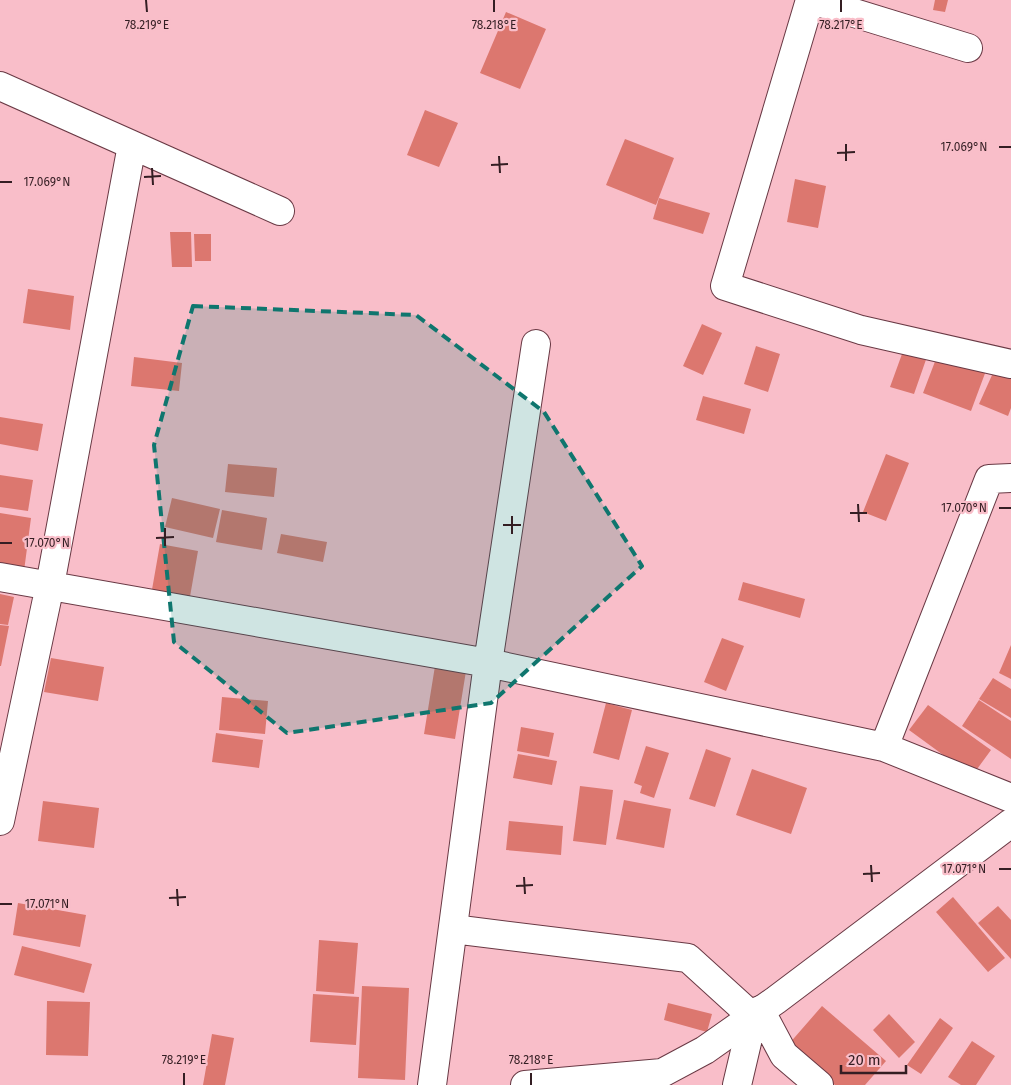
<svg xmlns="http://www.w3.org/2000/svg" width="1011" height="1085" viewBox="0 0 1011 1085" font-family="'Fira Sans',sans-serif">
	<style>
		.building { fill: #dc776f }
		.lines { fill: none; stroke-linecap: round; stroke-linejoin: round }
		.minor-casing { stroke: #693944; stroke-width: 30 }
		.major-casing { stroke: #693944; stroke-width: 30 }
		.minor { stroke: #fff; stroke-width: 28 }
		.major { stroke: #fff; stroke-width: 28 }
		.marked { fill: #0f766e; fill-opacity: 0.2; stroke: #0f766e; stroke-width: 4; stroke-dasharray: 10 6; stroke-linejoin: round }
		.ticks { fill: none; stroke: #341e23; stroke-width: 2 }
		.ticks-label { font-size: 12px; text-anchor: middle; fill: #341e23; stroke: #f9bec9; stroke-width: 4.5; stroke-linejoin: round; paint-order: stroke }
	</style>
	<rect width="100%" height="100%" fill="#f9bec9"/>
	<path class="building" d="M935 0H948L945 12 933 10Z
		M506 12 546 29 520 89 480 73Z
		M425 110 458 123 439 167 407 155Z
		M625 139 674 158 656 205 606 185Z
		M795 179 826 186 818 228 787 222Z
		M659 198 710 213 703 234 653 219Z
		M170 232H191L192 267H172Z
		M194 234H211V261H195Z
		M28 289 74 296 70 330 23 323Z
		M702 324 722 333 703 375 683 366Z
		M906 343 929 351 914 394 890 387Z
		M756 346 780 354 768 392 744 384Z
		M939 351 987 368 971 411 923 393Z
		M134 357 182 363 179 391 131 386Z
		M997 364 1011 370V408L1008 416 979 404Z
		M703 396 751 409 744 434 696 420Z
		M0 417 43 424 38 451 0 444Z
		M886 454 909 463 886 521 863 512Z
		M228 464 277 468 274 497 225 492Z
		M0 475 33 480 28 511 0 507Z
		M172 498 220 509 213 538 165 527Z
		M222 510 267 518 262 550 216 542Z
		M0 513 31 518 24 571 0 567Z
		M281 534 327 542 323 562 277 553Z
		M160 544 198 551 188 608 150 601Z
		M743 582 805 599 800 618 738 600Z
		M0 594 14 597 8 625 0 624Z
		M0 625 9 626 1 666H0Z
		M722 638 744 646 726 691 704 682Z
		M1011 645V679L999 673Z
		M51 658 104 667 98 701 44 692Z
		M435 666 466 671 455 739 424 734Z
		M993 678 1011 689V718L979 699Z
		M222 697 268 701 265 734 219 730Z
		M979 700 1011 721V759L962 726Z
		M606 703 632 710 619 760 593 753Z
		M928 705 991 750 972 776 909 730Z
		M521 727 554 733 549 757 517 751Z
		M216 733 263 740 259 768 212 762Z
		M646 746 669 753 654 798 640 793 642 786 634 783Z
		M706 749 731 758 715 807 689 799Z
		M518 754 557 761 552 785 513 778Z
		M752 769 807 788 791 834 736 815Z
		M580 786 613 790 606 845 573 841Z
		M624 800 671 809 664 848 616 839Z
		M43 801 99 808 94 848 38 841Z
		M509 821 563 826 561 855 506 850Z
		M953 897 1005 958 988 972 936 912Z
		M18 903 86 915 80 947 13 935Z
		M998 906 1011 920V959L978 923Z
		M319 940 358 943 354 994 316 991Z
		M22 946 92 964 84 993 14 975Z
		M362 986 409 988 405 1080 358 1078Z
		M313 994 359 997 356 1045 310 1042Z
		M47 1001 90 1002 88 1056 46 1055Z
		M668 1003 712 1014 707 1032 664 1020Z
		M822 1006 886 1061 865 1085H835L788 1045Z
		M889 1014 915 1042 899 1058 873 1030Z
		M940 1018 953 1028 921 1074 907 1065Z
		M212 1034 234 1038 225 1085H203Z
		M972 1041 995 1056 976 1085H961L948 1077Z"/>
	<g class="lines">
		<defs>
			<path id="minor" d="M810 0 725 286 861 330 1011 364
				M812 0 968 48
				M0 86 280 211
				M0 577 488 663 884 747 1011 798
				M884 747 989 479 1011 478
				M0 821 50 585 132 145
				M453 929 688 958 753 1017 737 1085
				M760 1010 784 1055 819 1085
				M432 1085 488 663 536 344"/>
			<path id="major" d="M525 1085 662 1073 705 1050 776 1000 1011 823"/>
		</defs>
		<use href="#minor" class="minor-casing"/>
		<use href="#major" class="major-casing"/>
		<use href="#minor" class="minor"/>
		<use href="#major" class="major"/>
	</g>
	<path class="marked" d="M193 306 416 315 544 412 642 566 491 703 287 733 174 642 154 445Z"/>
	<path class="ticks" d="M146 0 147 12M494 0V12M841 0V12M846 144V161M999 147H1011M837 153 855 152M499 156 500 173M491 165 508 164M152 168 153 185M144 177 161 176M0 182H12M858 504 859 522M999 508H1011M850 513H867M512 516V534M503 525H521M165 528V546M156 538 174 537M0 543H12M871 865 872 882M999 869H1011M863 874 880 873M524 877 525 894M516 886 533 885M177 889 178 906M169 898 186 897M0 904H12M184 1073V1085M531 1073V1085"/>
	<g class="ticks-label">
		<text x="147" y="29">78.219°E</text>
		<text x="494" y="29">78.218°E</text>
		<text x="841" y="29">78.217°E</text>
		<text x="964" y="151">17.069°N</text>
		<text x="47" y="186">17.069°N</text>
		<text x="964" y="512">17.070°N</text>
		<text x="47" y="547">17.070°N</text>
		<text x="964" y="873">17.071°N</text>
		<text x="47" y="908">17.071°N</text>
		<text x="184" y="1064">78.219°E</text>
		<text x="531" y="1064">78.218°E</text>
	</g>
	<path d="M841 1065v8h65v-8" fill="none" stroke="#341e23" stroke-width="2.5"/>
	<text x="848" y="1065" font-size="15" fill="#341e23" stroke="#f9bec9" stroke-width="4" paint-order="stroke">20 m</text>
</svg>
